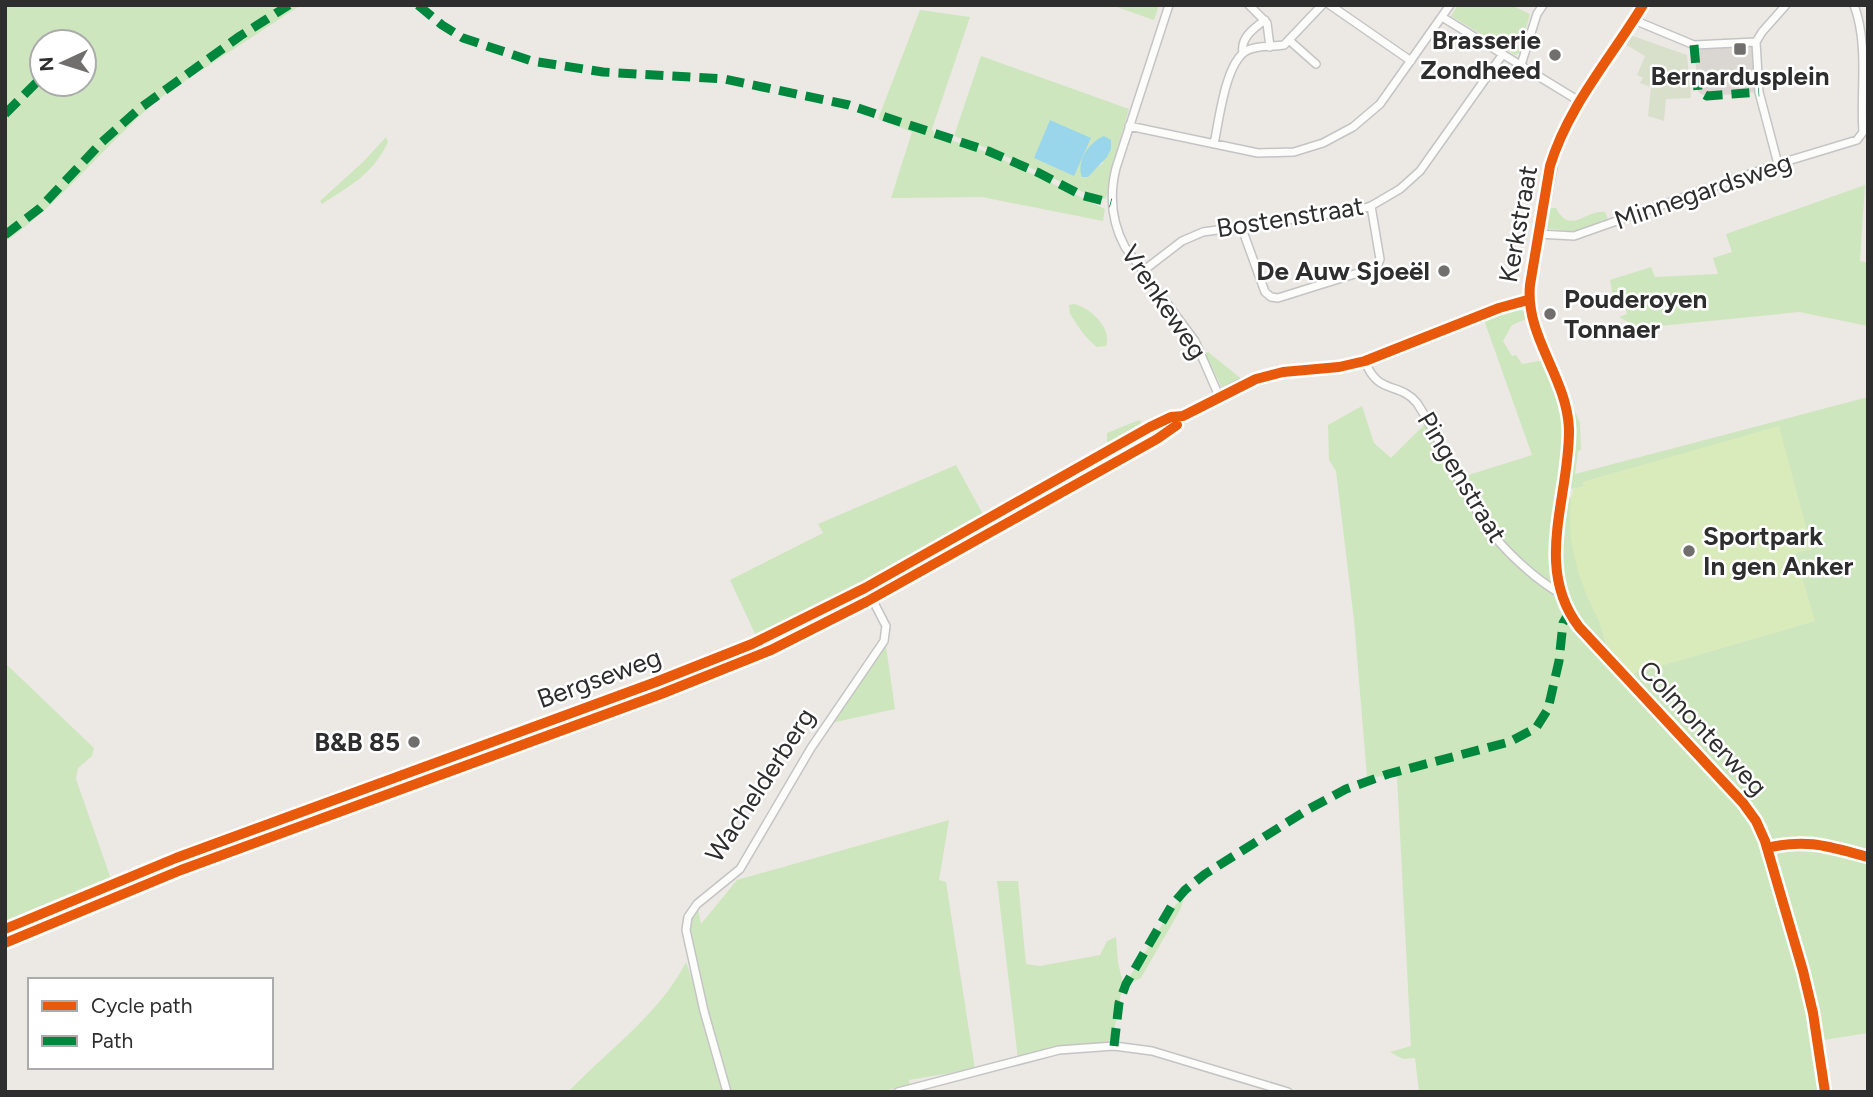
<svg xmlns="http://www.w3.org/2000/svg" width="1873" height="1097" viewBox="0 0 1873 1097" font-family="Figtree,sans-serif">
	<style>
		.green { fill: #cee6be; fill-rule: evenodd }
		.cemetery { fill: #d8e0cc }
		.pitch { fill: #d9eabb }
		.plaza { fill: #dad6d2 }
		.water { fill: #99d6ec }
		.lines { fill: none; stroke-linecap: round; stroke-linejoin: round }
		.street-casing { stroke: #c5c4c5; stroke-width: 10 }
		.secondary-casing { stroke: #c5c4c5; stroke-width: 13 }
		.street { stroke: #fcfcfb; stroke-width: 7 }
		.secondary { stroke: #fcfcfb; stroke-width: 10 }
		.quiet { stroke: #00873e; stroke-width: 9; stroke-dasharray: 18 9; stroke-linecap: butt }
		.cycleway-casing { stroke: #fff; stroke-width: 15 }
		.cycleway { stroke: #e8590c; stroke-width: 10 }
		.poi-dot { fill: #706f6e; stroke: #fff; stroke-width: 2.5 }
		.labels { text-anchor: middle; stroke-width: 5; stroke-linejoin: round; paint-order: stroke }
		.poi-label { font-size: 26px; font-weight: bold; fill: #2e2e2e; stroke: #fff; text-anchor: end }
		.street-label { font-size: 26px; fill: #2e2e2e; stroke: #fff }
	</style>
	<rect width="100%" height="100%" fill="#ece8e4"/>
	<path class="green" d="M5 5H301L168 92C110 137 66 199 5 242ZM84 42V84H42V42Z
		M1111 5H1159L1154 20Z
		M1458 5H1511L1530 14 1523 40 1517 39 1515 45 1521 47 1519 53 1515 55 1451 16Z
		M920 10 970 17 932 129 935 135 987 152 1105 209 1103 221 982 197 891 198 912 132 878 119Z
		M981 56 1129 109 1115 157 1106 198 1100 200 992 150 954 136ZM1095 141 1103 163 1089 174 1081 162Z
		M386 137 388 142C373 174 351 185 322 204L320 201 364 161Z
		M1865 185 1860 261 1868 263V326L1799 312 1639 328 1619 317 1627 314 1625 305 1615 307 1610 280 1651 267 1655 277 1718 274 1713 258 1732 252 1726 234Z
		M1547 208H1556C1570 236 1586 209 1605 212L1608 220 1577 232 1544 228Z
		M1074 304C1090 307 1113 329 1106 346L1097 347C1085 338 1078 326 1070 314L1069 305Z
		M1517 310 1525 311 1528 318 1512 325 1503 341 1512 356 1516 355 1522 364 1544 360C1551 375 1560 389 1563 405 1575 466 1541 527 1555 588 1514 555 1481 528 1462 477L1532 455 1484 320Z
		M1208 352 1243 380 1222 388 1205 353Z
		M1868 397V1033L1824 1040 1810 969 1767 825 1744 795 1632 674 1814 621 1798 563 1599 620 1607 647C1595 634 1580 619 1571 604 1555 572 1564 532 1568 499L1571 497 1728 570 1811 549 1636 467 1583 482 1584 487 1570 489 1567 485 1570 409 1573 407 1580 423 1581 449 1578 452 1575 474Z
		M1362 406 1374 443 1391 458 1427 422 1481 521 1554 592 1571 620 1647 708 1745 815C1761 841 1769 870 1779 899 1799 962 1814 1026 1822 1092H1419L1415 1058 1403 1059 1390 1052 1411 1046 1397 776 1367 777 1354 620 1336 471 1329 460 1328 425Z
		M1139 420 1142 423 1140 431 1113 445H1107V433Z
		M956 465 985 518 945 543 826 607 758 640 730 580 823 533 818 524Z
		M886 646 895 709 831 723Z
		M5 663 94 748 92 756 78 768 76 779 112 882 5 929Z
		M949 820 939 880 946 882 975 1069 909 1080 910 1085 879 1092H568C608 1050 660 1014 686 962L706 1021 686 923 698 909 701 924 737 880Z
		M997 881H1018L1026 964 1040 966 1100 955 1107 941 1116 937 1118 963 1124 986 1169 913 1186 893 1180 910 1141 978 1123 986C1118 1002 1117 1032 1108 1043L1062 1047 1018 1059Z"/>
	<path class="cemetery" d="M1630 35 1687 55 1691 98 1666 99 1664 121 1648 116 1651 87 1640 83 1643 78 1637 75 1645 56 1625 44Z"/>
	<path class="pitch" d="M1779 426 1812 549 1795 553 1815 621 1632 674C1623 665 1613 656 1607 645 1603 637 1602 627 1598 619 1578 580 1563 534 1573 489L1584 487 1583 482Z"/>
	<path class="plaza" d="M1756 42 1759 92 1707 96 1701 94 1698 91 1694 45Z"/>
	<path class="water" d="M1050 120 1091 138 1074 176 1034 158Z
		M1104 136 1111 140V149L1107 157 1088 177H1082C1076 161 1089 142 1104 136Z"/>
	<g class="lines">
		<defs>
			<path id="street" d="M1169 5 1116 168C1109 196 1111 221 1125 247L1195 341 1219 396
				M1249 5 1267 23 1270 47
				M1330 5 1411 61
				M1442 17 1579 101
				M1634 20 1694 45 1756 42
				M1290 41 1316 64
				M1756 42 1759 92 1778 164
				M1756 42 1762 32 1786 5
				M1243 53C1240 38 1254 28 1265 20
				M1521 65 1537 14 1543 5
				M1129 126 1258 153 1294 152 1323 143 1353 127 1380 104 1450 5
				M1214 144C1219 121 1225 64 1246 51 1257 45 1272 47 1284 45L1322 5
				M1241 226 1265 292 1271 297 1278 298 1377 267 1380 259 1371 206
				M1538 234 1574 236 1778 164 1857 140 1863 132C1860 90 1869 45 1854 5
				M1143 271 1182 241 1203 232 1358 210 1371 206 1400 189 1420 171 1503 54
				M1528 300C1533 317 1537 335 1544 352 1552 372 1564 390 1567 412 1577 485 1529 563 1579 627L1743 803 1756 821 1765 841 1803 971 1813 1013 1825 1092
				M1365 361C1378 396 1399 381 1417 403 1442 442 1459 487 1486 525 1503 550 1535 579 1561 594
				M1767 848C1807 838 1830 847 1868 857
				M727 1092 704 1011 686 930 688 917 697 904 740 869 811 748 884 641 886 626 869 593
				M898 1092 1059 1050 1114 1046 1152 1051 1288 1092"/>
			<path id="secondary" d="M5 936 179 864 658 688 755 650 869 593 1240 385 1283 372 1339 367 1365 361 1499 308 1528 300 1537 242 1555 149 1579 101 1643 5"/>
		</defs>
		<use href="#street" class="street-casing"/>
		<use href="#secondary" class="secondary-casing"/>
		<use href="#street" class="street"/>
		<use href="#secondary" class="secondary"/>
		<path class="quiet" d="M418 5 442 25 463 38 532 61 603 72 724 79 849 105 988 151 1039 173 1081 195 1111 203
			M1694 45 1698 91 1707 96 1759 92
			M5 114 42 77
			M5 235 40 208 102 142 139 109 240 36 289 5
			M1114 1046 1119 1003 1126 984 1172 905 1185 890 1205 874 1307 810 1346 789 1388 774 1509 742 1536 728 1548 709 1559 661 1563 623 1569 613"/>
		<defs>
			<path id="cycleway" d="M1643 5C1611 58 1568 106 1550 166L1530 285C1525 337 1567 377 1569 429 1570 496 1533 567 1579 627L1743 803 1756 821 1765 841 1803 971 1813 1013 1825 1092
				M1767 848C1807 838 1830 847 1868 857
				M5 929 176 858 656 682 752 644 865 588 1150 427 1171 417 1183 416 1256 379 1283 372 1339 367 1365 361 1499 308 1528 300
				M5 943 181 870 661 694 771 650 866 602 1157 439 1177 425"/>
		</defs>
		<use href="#cycleway" class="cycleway-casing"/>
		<use href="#cycleway" class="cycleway"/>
	</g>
	<g class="poi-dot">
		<rect x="1733" y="42" width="14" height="14" rx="3.5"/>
		<circle cx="1555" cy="55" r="7"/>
		<circle cx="1444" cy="271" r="7"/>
		<circle cx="1550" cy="314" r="7"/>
		<circle cx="1689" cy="551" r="7"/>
		<circle cx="414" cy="742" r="7"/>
	</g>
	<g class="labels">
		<g class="poi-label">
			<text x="1541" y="49">Brasserie<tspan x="1541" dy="30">Zondheed</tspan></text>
			<text x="1740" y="85" text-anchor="middle">Bernardusplein</text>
			<text x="1430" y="280">De Auw Sjoeël</text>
			<text x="1564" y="308" text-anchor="start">Pouderoyen<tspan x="1564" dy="30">Tonnaer</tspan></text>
			<text x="1703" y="545" text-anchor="start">Sportpark<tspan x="1703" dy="30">In gen Anker</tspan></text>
			<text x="400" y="751">B&amp;B 85</text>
		</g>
		<g class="street-label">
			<text transform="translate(1703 191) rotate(-19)" y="9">Minnegardsweg</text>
			<text transform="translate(1290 217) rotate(-9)" y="9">Bostenstraat</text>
			<text transform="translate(1518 224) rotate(-80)" y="9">Kerkstraat</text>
			<text transform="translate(1164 302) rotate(56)" y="9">Vrenkeweg</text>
			<text transform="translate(1462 477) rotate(59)" y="9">Pingenstraat</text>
			<text transform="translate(599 678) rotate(-20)" y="9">Bergseweg</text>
			<text transform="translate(1703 728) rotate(47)" y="9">Colmonterweg</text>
			<text transform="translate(760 785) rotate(-57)" y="9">Wachelderberg</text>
		</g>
	</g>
	<rect width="1873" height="1097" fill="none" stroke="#2e2e2e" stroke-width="14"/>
	<rect x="28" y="978" width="245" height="91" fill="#ffffff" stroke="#ababab" stroke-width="2"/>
	<rect x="42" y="1001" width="35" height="10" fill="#e8590c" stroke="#ababab" stroke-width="2"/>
	<text x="91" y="1013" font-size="21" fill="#2e2e2e">Cycle path</text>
	<rect x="42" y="1036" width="35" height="10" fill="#00873e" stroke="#ababab" stroke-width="2"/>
	<text x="91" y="1048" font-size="21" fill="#2e2e2e">Path</text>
	<g transform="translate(63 63) rotate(266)"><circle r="33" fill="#ffffff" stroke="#ababab" stroke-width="2"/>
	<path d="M0-5L12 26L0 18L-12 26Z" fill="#706f6e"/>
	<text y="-10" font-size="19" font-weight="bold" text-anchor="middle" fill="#2e2e2e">N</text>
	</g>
</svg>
